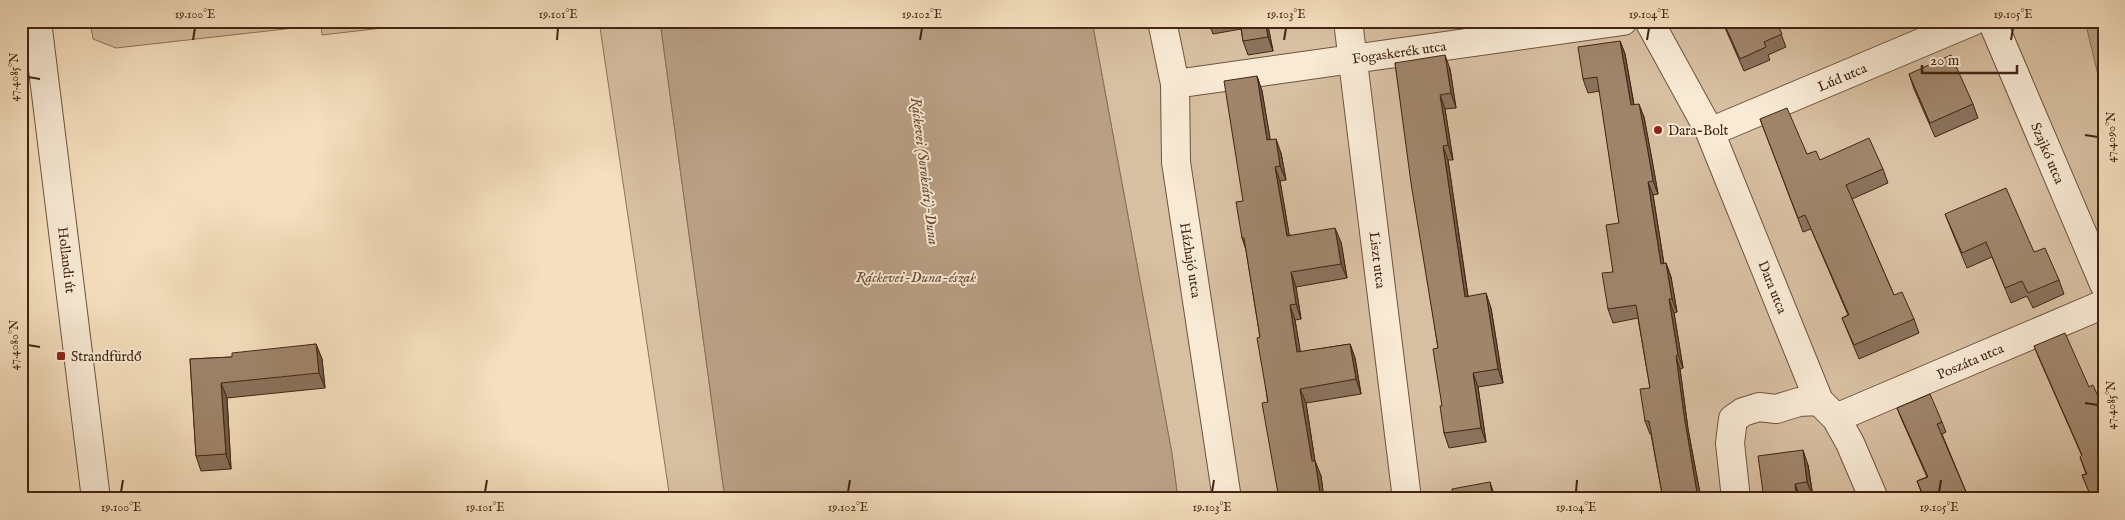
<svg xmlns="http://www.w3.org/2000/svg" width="2125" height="520" viewBox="0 0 2125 520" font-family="'IM FELL English',serif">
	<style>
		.green { fill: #d7bfa1; stroke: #8e725a }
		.water { fill: #b99f84; stroke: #8a6e56 }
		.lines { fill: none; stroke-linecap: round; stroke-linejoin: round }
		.minor-casing { stroke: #70533d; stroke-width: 30 }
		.minor { stroke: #f8ead5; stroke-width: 28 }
		.wall { fill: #8a725c; stroke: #442412 }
		.shaded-wall { fill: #705d4b; stroke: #442412 }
		.building { fill: #a0856b; stroke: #442412 }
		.ticks { fill: none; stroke: #442412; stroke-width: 2 }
		.poi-dot { fill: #8f2418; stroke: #f8ead5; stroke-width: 2 }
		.labels { text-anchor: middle; stroke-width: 4; stroke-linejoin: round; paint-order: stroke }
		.street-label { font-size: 14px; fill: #442412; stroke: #f8ead5 }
		.poi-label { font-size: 14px; fill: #442412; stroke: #f8ead5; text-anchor: start }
		.water-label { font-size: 15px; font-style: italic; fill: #674934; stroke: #f8ead5 }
		.neatline { fill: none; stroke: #442412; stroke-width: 2 }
		.ticks-label { font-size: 12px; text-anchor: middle; fill: #442412 }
	</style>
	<rect width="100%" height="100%" fill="#f5dfbe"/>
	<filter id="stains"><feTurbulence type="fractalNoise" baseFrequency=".004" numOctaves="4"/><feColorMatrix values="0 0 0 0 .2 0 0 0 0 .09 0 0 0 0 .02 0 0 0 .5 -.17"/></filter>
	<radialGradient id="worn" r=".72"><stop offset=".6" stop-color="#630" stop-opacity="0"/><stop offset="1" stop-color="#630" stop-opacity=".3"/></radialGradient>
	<path class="green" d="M90 21H443L322 35 321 25 116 48 93 39Z
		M599 21H660L725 499H670Z
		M1092 21H2104V499H1178L1172 454Z"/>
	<path class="water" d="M660 21H1092L1172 454 1178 499H725Z
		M2085 21H2104V100Z"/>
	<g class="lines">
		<defs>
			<path id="minor" d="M37 21 96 499
				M1162 21 1175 84 1176 162 1227 499
				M1348 21 1407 499
				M1649 21 1710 132 1819 401 1836 418 1850 443 1874 499
				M1992 21 2104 284
				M1175 84 1623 21
				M1710 132 1973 21
				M1836 418 2104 304
				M1736 499 1730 443 1733 419 1743 412 1759 407 1776 409 1799 402 1819 401"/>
		</defs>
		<use href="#minor" class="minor-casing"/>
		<use href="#minor" class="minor"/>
	</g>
	<path class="wall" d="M1208 21H1267L1273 51 1248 55 1243 41 1241 29 1213 34Z
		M1722 21H1776L1786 47 1768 55 1770 60 1744 71Z
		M1620 41 1625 54 1634 104 1644 117 1652 160 1658 194 1653 195 1664 264 1666 263 1671 277 1677 312 1674 313 1683 368 1680 369 1688 429 1701 499H1663L1651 434H1650L1645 421 1650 388 1638 318 1613 323 1608 309 1619 223 1600 91 1588 93 1583 79Z
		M1395 63 1450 69 1456 108 1445 109 1453 160H1448L1468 296 1491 308 1503 383 1478 387 1486 442 1449 448 1444 433 1438 348Z
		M1909 74 1973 104 1978 118 1935 137 1914 89Z
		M1257 76 1262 91 1270 140 1281 153 1286 180 1280 181 1289 235 1341 242 1347 278 1296 287 1301 319 1295 320 1300 352 1350 344 1355 358 1361 394 1306 403 1315 461 1321 476 1324 499H1279L1260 337 1246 250 1242 238Z
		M1760 119 1807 154 1820 160 1883 169 1888 183 1852 199 1894 295 1914 319 1919 333 1859 359 1842 318 1848 315 1811 229 1803 232Z
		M1945 214 2034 252 2059 280 2064 294 2033 308 2027 296 2011 303 1992 257 1967 268 1951 229Z
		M316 344 322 359 325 388 227 398 231 469 201 471 196 456 190 359 232 357Z
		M2034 346 2089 387 2104 410V424H2103L2104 499H2092L2082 475 2086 474 2080 457 2082 456 2038 356Z
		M1897 408 1942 422 1946 432 1942 434 1969 499H1924L1917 481 1927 477 1901 418Z
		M1808 465 1813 497 1802 499H1764Z"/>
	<path class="shaded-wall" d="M1265 21H1267L1273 51 1268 37Z
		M1620 41 1625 54 1636 118 1631 105Z
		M1445 55 1450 69 1456 108 1451 93Z
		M1257 76 1262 91 1273 155 1267 140Z
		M1440 95 1445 109 1453 160 1448 145Z
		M1639 104 1644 117 1652 160 1658 194 1653 181Z
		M1276 139 1281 153 1286 180 1280 166Z
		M1443 146 1448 160 1470 311 1465 297Z
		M1275 167 1280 181 1292 251 1287 236Z
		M1648 182 1653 195 1666 277 1661 264Z
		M1335 228 1341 242 1347 278 1341 264Z
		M1666 263 1671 277 1677 312 1672 299Z
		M1291 272 1296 287 1301 319 1296 304Z
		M1486 293 1491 308 1503 383 1498 369Z
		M1669 299 1674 313 1683 368 1678 355Z
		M1290 305 1295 320 1303 367 1297 352Z
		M316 344 322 359 325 388 319 373Z
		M1350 344 1355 358 1361 394 1356 379Z
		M1676 356 1680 369 1688 429 1701 499H1698L1684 415Z
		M1473 373 1478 387 1486 442 1481 428Z
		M221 383 227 398 231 469 226 454Z
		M1300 389 1306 403 1317 476 1312 461Z
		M1803 450 1808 465 1813 497 1807 482Z
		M1315 461 1321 476 1324 499H1321Z
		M1490 482 1493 491 1495 499H1493Z
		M1795 484 1801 499H1797Z"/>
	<path class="building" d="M1240 21H1265L1268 37 1243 41Z
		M1723 21H1776L1782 34 1764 42 1766 47 1740 59Z
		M1620 41 1631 105 1639 104 1647 146 1653 181 1648 182 1661 264 1666 263 1672 299H1669L1678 355 1676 356 1684 415 1698 499H1663L1649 421H1645L1640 389 1650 388 1636 305 1608 309 1602 273 1613 272 1606 225 1619 223 1597 77 1583 79 1578 47Z
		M1445 55 1451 93 1440 95 1448 145 1443 146 1465 297 1486 293 1498 369 1473 373 1481 428 1444 433 1440 406H1442L1433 349 1438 348 1411 183 1395 63Z
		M1951 55 1973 104 1930 123 1909 74Z
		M1257 76 1267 140 1276 139 1280 166 1275 167 1287 236 1335 228 1341 264 1291 272 1296 304 1290 305 1297 352 1350 344 1356 379 1300 389 1312 461H1315L1321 499H1279L1262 403 1268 402 1257 338 1260 337 1244 238H1242L1236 202 1243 201 1224 81Z
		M1787 108 1807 154 1816 151 1820 160 1869 138 1883 169 1846 185 1894 295 1902 292 1914 319 1854 345 1842 318 1849 315 1805 215 1798 218 1760 119Z
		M2006 188 2034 252 2045 248 2059 280 2028 293 2022 281 2005 288 1986 242 1962 253 1945 214Z
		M2065 333 2089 387 2093 385 2104 410V412L2099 414 2104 426V499H2092L2082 475 2087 474 2080 457 2082 455 2034 346Z
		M316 344 319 373 221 383 226 454 196 456 190 359 232 357V353Z
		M1930 394 1942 422 1937 424 1969 499H1925L1917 481 1928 477 1897 408Z
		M1803 450 1807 482 1795 484 1797 499H1764L1758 456Z
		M1490 482 1493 499H1454L1452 489Z"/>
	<path class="ticks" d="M193 40 195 28M557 40 558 28M920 40 922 28M1284 40 1286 28M1647 40 1649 28M2011 40 2013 28M28 77 40 79M2085 135 2098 137M28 345 40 347M2085 403 2098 405M121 492 123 480M485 492 487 480M848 492 850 480M1212 492 1214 480M1576 492 1577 480M1939 492 1941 480"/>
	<g class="poi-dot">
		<circle cx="1658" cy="130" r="5"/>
		<rect x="56" y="351" width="10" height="10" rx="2.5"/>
	</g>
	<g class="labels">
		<g class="street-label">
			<text transform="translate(1399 52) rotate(-8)" y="5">Fogaskerék utca</text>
			<text transform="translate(1842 77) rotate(-23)" y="5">Lúd utca</text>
			<text transform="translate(2048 153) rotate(67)" y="5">Szajkó utca</text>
			<text transform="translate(67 260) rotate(83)" y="5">Hollandi út</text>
			<text transform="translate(1191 260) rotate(81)" y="5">Házhajó utca</text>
			<text transform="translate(1378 260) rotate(83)" y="5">Liszt utca</text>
			<text transform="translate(1773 287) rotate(68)" y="5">Dara utca</text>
			<text transform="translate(1970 361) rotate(-23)" y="5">Poszáta utca</text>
		</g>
		<g class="poi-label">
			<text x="1668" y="135">Dara-Bolt</text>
			<text x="71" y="361">Strandfürdő</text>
		</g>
		<g class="water-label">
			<text transform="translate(925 171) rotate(83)" y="5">Ráckevei (Soroksári)-Duna</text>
			<text x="916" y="282">Ráckevei-Duna-észak</text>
		</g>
	</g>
	<rect width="2125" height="520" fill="none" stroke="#f5dfbe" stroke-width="55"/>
	<path d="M1922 65v8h95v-8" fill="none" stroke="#442412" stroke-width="2.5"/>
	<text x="1930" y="65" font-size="15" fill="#442412" stroke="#f8ead5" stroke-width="4" paint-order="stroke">20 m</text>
	<rect x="28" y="28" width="2070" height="464" class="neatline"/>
	<g class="ticks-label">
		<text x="195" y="18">19.100°E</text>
		<text x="558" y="18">19.101°E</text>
		<text x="922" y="18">19.102°E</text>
		<text x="1286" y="18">19.103°E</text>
		<text x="1649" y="18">19.104°E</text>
		<text x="2013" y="18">19.105°E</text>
		<text transform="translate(14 77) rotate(-90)" y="4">47.4085°N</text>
		<text transform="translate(2111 137) rotate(-90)" y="4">47.4090°N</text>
		<text transform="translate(14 345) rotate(-90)" y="4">47.4080°N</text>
		<text transform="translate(2111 405) rotate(-90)" y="4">47.4085°N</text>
		<text x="121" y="511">19.100°E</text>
		<text x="485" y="511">19.101°E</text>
		<text x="848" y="511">19.102°E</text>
		<text x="1212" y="511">19.103°E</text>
		<text x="1576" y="511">19.104°E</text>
		<text x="1939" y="511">19.105°E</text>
	</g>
	<rect width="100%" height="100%" filter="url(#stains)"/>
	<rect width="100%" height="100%" fill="url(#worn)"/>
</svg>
